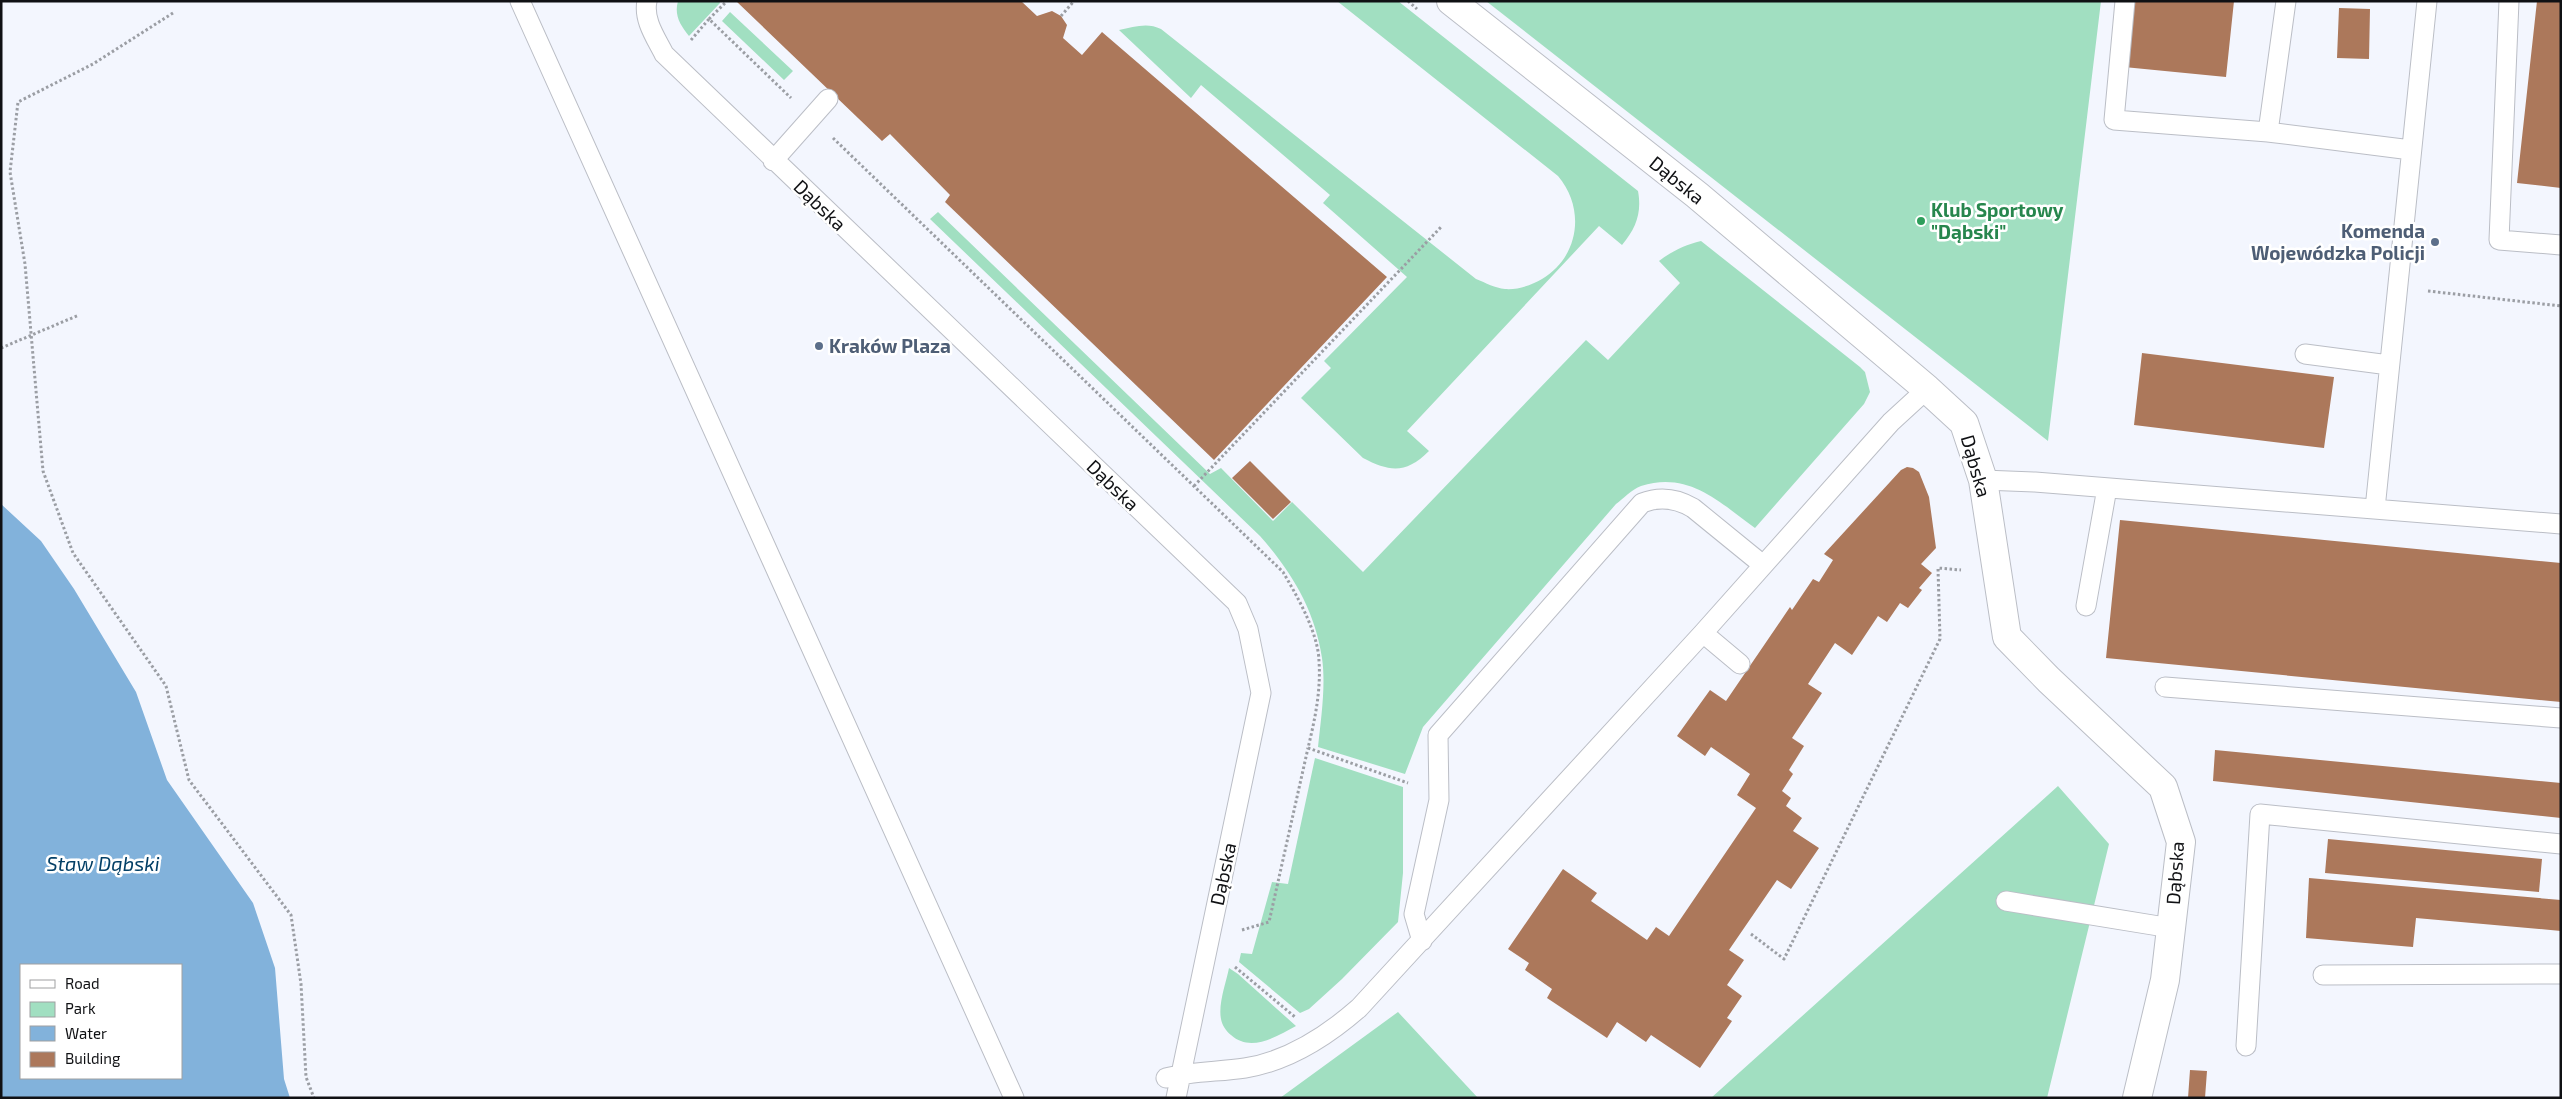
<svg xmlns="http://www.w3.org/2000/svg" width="2562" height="1099" viewBox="0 0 2562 1099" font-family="'Exo 2',sans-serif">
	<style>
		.green { fill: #a1dfc1 }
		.water { fill: #82b2db; fill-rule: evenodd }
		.building { fill: #ac785b }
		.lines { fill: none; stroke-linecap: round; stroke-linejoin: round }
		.lane-casing { stroke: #bbbec6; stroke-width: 21 }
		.street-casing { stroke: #bbbec6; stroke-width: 30 }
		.path { stroke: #9b9ea4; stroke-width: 3; stroke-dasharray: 2.5 2.5; stroke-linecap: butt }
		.lane { stroke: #fff; stroke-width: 19 }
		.street { stroke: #fff; stroke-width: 28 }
		.path-bridge { stroke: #9b9ea4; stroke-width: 3; stroke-dasharray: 2.5 2.5; stroke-linecap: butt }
		.leisure-dot { fill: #2e9e5b; stroke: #fff; stroke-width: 2 }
		.service-dot { fill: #5c6f8a; stroke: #fff; stroke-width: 2 }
		.labels { text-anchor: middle; stroke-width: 5; stroke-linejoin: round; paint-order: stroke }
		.street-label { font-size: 19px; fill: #101114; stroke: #fff }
		.leisure-label { font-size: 19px; font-weight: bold; fill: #27864d; stroke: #fff; text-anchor: start }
		.service-label { font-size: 19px; font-weight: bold; fill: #4e5e75; stroke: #fff; text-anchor: end }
		.water-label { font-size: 20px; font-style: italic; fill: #033f66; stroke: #fff }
	</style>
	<rect width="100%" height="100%" fill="#f3f6fe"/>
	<path class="green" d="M678 1H719L720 3 689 36C680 25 674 15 678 1Z
		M1337 1H1398L1638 191C1642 213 1636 228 1622 245L1599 226 1407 431 1429 451C1406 474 1390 472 1363 458L1301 398 1331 368 1324 361 1407 277 1323 203 1330 195 1201 85 1191 98 1119 30C1134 27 1147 22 1161 29L1476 279C1486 283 1495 288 1505 289 1518 290 1532 285 1542 279 1579 257 1586 209 1558 176Z
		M1486 1H2101L2048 441Z
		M730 12 793 71 784 80 722 21Z
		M938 212 1210 474 1221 468 1273 521 1292 502 1363 572 1586 340 1608 360 1680 283 1659 261C1672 251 1685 245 1701 241L1860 367 1865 372 1870 392 1864 404 1755 528C1719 502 1689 471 1641 486 1632 489 1623 499 1616 504L1423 727 1405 774 1318 747C1321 718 1326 686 1322 658 1315 610 1291 571 1260 536L930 219Z
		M1315 758 1403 787V873L1398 922 1342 979 1309 1009 1300 1013 1239 962 1241 953 1252 954 1272 882 1288 884Z
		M2058 786 2109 844 2047 1098H1711Z
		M1229 968 1238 974 1296 1026C1277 1036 1251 1053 1231 1035 1226 1031 1222 1025 1221 1019 1218 1004 1226 983 1229 968Z
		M1398 1012 1478 1098H1280Z"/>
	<path class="water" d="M1 504 41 541 74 589 136 692 167 780 253 903 275 968 284 1079 290 1098H1ZM21 965H181V1078H21Z"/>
	<path class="building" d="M736 1H1021L1037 16 1052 11 1061 16 1067 25 1063 38 1082 55 1102 32 1387 277 1214 460 945 202 950 195 890 134 882 141Z
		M2131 1H2234L2226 77 2124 67Z
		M2537 1H2561V188L2517 183Z
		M2339 8 2370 9 2369 59 2337 58Z
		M2142 353 2334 377 2324 448 2134 425Z
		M1250 461 1291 502 1273 519 1232 478Z
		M1907 467 1913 468 1919 472 1929 497 1936 548 1921 564 1932 573 1919 588 1922 590 1908 608 1900 603 1887 622 1878 616 1852 655 1835 643 1808 684 1822 693 1792 738 1804 746 1789 770 1793 774 1782 791 1791 798 1786 806 1802 818 1793 831 1819 848 1791 889 1777 880 1729 950 1744 960 1727 985 1742 996 1727 1018 1732 1021 1700 1068 1651 1035 1646 1042 1617 1022 1607 1038 1547 998 1552 989 1525 970 1529 963 1508 949 1563 869 1597 893 1591 901 1647 940 1656 927 1669 936 1756 808 1737 795 1750 774 1711 747 1705 756 1677 736 1710 690 1726 701 1790 607 1792 610 1813 579 1819 582 1833 560 1824 554 1901 470Z
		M2120 520 2561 563V702L2106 658Z
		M2215 750 2561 783V818L2213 781Z
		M2328 839 2542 859 2539 892 2325 873Z
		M2309 878 2561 900V931L2416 918 2413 947 2306 938Z
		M2190 1070 2207 1071 2205 1098H2188Z"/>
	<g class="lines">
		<defs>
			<path id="lane" d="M520 1 1014 1098
				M647 1C643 20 656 38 664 54L1237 603 1248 629 1261 693 1176 1098
				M2125 1 2114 120 2268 132
				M2286 1 2268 132 2411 150
				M2509 1 2499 240 2561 245
				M773 161 828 99
				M2305 354 2389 365
				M1983 480 2035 482 2561 524
				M2375 509 2427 1
				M2086 606 2107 488
				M1703 633 1740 664
				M2165 687 2561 718
				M2006 901 2171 928
				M1422 941 1414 914 1439 800 1438 735 1642 503C1660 496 1676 498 1693 508L1763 565
				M2323 975 2561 974
				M2246 1046 2260 814 2561 844
				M1166 1078C1192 1071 1219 1072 1245 1068 1289 1061 1327 1036 1359 1008L1703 633 1891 422 1927 389"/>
			<path id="street" d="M1451 1 1697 195 1927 389 1964 423 1983 480 2007 637 2049 680 2163 787 2181 842 2165 980 2137 1098"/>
		</defs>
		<use href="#lane" class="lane-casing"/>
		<use href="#street" class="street-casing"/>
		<path class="path" d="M1408 1 1417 9
			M173 13 93 64 18 102 10 172 25 264 43 471 73 553 166 686 189 780 291 915 301 984 306 1077 314 1098
			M1061 16 1074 1
			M709 19 725 3
			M691 40 709 19 791 98
			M833 138 1283 572C1297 596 1318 632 1319 661 1321 691 1315 719 1308 748L1408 783
			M2428 291 2561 306
			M1194 486 1442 226
			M1242 930 1269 922 1308 748
			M1751 934 1784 959 1940 639 1938 568 1961 570
			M1235 967 1295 1017"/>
		<use href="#lane" class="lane"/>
		<use href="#street" class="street"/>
		<path class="path-bridge" d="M1 348 79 315"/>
	</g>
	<circle class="leisure-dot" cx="1921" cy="221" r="5"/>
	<g class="service-dot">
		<circle cx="2435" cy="242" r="5"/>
		<circle cx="819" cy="346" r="5"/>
	</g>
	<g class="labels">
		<g class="street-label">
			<text transform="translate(1677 180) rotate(39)" y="7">Dąbska</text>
			<text transform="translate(820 205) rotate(44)" y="7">Dąbska</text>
			<text transform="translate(1976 466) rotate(74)" y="7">Dąbska</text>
			<text transform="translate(1113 485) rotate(44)" y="7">Dąbska</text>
			<text transform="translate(2175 873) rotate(-86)" y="7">Dąbska</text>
			<text transform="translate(1223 874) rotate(-78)" y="7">Dąbska</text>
		</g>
		<g class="leisure-label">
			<text x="1931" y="217">Klub Sportowy<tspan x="1931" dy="22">"Dąbski"</tspan></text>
		</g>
		<g class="service-label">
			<text x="2425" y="238">Komenda<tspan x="2425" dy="22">Wojewódzka Policji</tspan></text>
			<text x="829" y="353" text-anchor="start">Kraków Plaza</text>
		</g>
		<g class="water-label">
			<text x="103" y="871">Staw Dąbski</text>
		</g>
	</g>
	<rect width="2562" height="1099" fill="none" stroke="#101114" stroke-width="5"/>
	<rect x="20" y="964" width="162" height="115" fill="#ffffff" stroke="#9fa0a1"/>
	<rect x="30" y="980" width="25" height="8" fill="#ffffff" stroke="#9fa0a1"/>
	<text x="65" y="989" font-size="15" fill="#101114">Road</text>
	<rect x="30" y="1002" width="25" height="15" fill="#a1dfc1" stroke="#9fa0a1"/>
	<text x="65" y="1014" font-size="15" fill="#101114">Park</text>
	<rect x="30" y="1026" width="25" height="15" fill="#82b2db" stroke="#9fa0a1"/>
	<text x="65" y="1039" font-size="15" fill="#101114">Water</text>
	<rect x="30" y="1052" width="25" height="15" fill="#ac785b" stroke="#9fa0a1"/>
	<text x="65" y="1064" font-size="15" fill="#101114">Building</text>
</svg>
